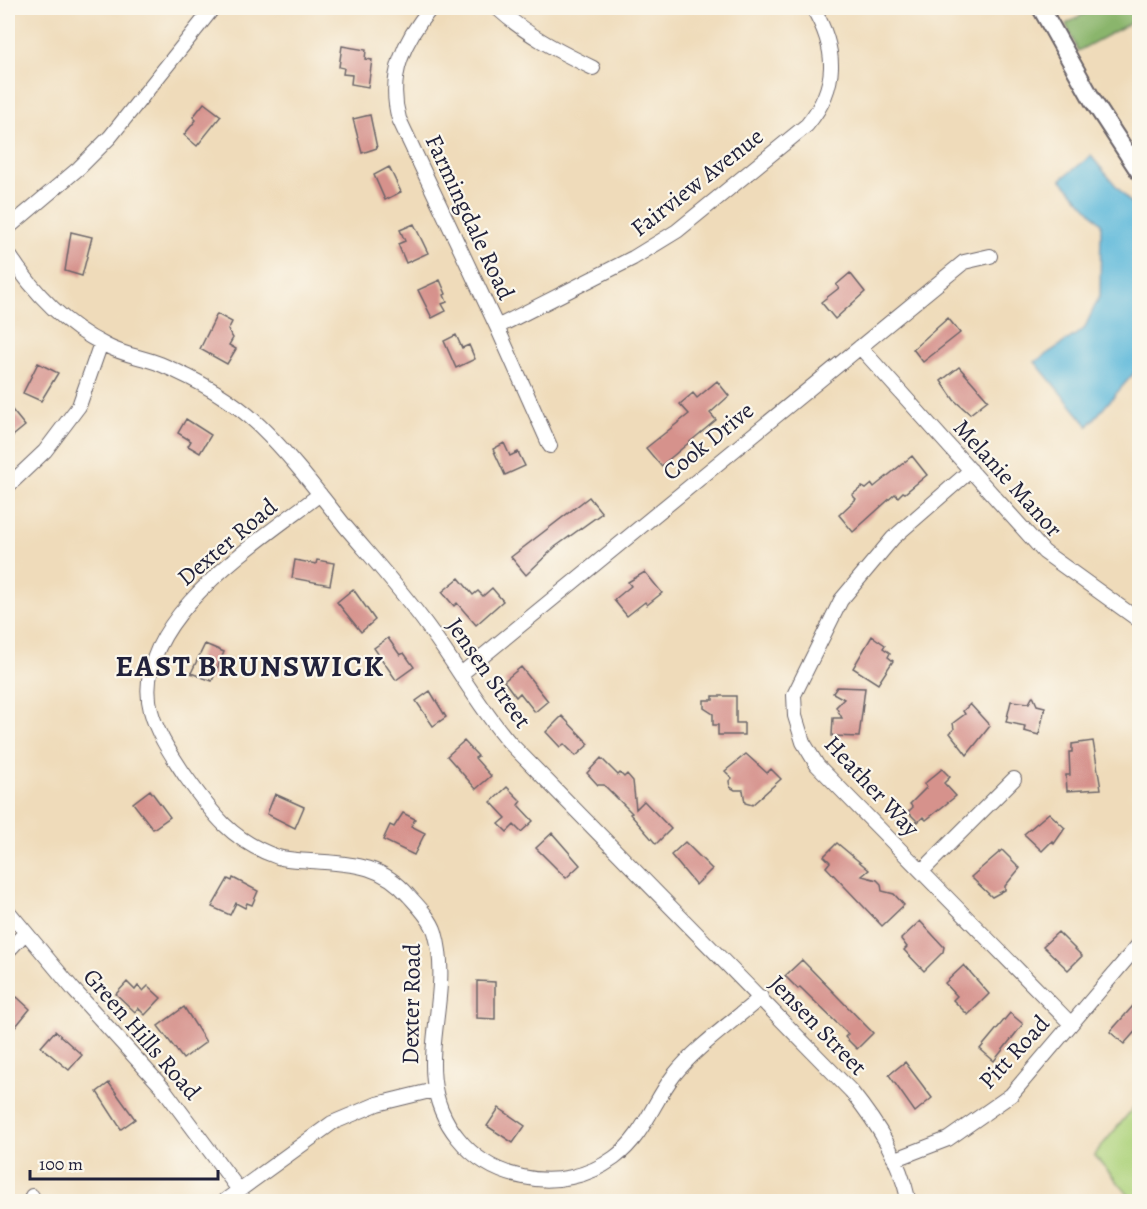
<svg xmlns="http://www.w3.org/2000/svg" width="1147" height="1209" viewBox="0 0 1147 1209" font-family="Alegreya,serif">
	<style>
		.green { fill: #aed37d; stroke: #687a5c; stroke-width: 1.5 }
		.forest { fill: #8ab56c; stroke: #566c54; stroke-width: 1.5 }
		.water { fill: #5cb8da; stroke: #3f6d8a; stroke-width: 1.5 }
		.building { fill: #d6928c }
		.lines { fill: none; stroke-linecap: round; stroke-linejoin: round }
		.minor-casing { stroke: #6a6367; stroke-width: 16 }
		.major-casing { stroke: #6a6367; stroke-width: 20 }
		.minor { stroke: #fff; stroke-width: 14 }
		.major { stroke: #fff; stroke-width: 16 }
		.labels { text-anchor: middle; stroke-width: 4.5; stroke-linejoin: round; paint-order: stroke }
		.street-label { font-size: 24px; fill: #22223b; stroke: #fbf7ec }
		.district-label { font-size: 30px; font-weight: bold; letter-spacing: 1.5px; fill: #22223b; stroke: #fbf7ec }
	</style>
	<rect width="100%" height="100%" fill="#fbf7ec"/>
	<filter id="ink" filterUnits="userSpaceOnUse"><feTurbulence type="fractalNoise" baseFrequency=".0167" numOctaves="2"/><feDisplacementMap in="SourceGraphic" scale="12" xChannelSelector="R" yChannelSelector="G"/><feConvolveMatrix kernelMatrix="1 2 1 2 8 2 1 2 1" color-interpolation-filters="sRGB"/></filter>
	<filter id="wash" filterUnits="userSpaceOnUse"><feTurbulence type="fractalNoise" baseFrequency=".008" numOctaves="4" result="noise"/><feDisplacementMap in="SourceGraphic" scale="24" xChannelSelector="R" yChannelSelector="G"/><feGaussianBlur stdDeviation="1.35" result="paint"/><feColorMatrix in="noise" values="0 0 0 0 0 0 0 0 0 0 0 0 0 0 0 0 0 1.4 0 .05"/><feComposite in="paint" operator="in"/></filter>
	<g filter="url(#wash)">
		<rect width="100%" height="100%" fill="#efdbba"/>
		<path class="green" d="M1139 1101 1140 1201 1135 1202 1094 1155Z"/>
		<path class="forest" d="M1095 8H1139V24L1136 20 1078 51 1066 24Z"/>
		<path class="water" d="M1091 156 1139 213 1140 366 1088 426 1035 362 1084 329 1100 295 1101 223 1061 179Z"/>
		<g id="blocks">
			<path class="building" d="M342 46 366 50 365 59 372 60 368 87 351 84 352 75 343 74 344 68 339 67Z
				M204 103 221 116 197 146 184 135 196 120 193 117Z
				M370 115 377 148 362 153 353 119Z
				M389 167 401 192 385 200 374 175Z
				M414 224 428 253 406 263 398 244 405 241 400 230Z
				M71 232 92 237 82 276 65 271Z
				M850 273 865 292 835 319 821 302 839 288 836 285Z
				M440 280 446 294 444 295 447 302 442 304 446 311 432 318 418 290Z
				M217 314 232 322 228 330 233 338 229 345 236 349 227 364 200 349Z
				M948 318 960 333 923 362 913 349Z
				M456 335 462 348 469 345 475 359 456 368 444 341Z
				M38 363 58 373 41 401 23 393Z
				M959 367 988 400 970 414 954 400 941 381Z
				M717 381 729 396 710 413 716 420 661 466 646 448 689 414 680 404 693 393 697 398Z
				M8 405 25 426 8 440Z
				M186 419 211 435 200 453 188 446 191 441 178 433Z
				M504 443 510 456 518 452 525 466 505 475 493 449Z
				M912 456 927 475 905 493 903 492 898 497 895 494 853 532 839 515 856 499 852 495 862 487 866 489 872 484 874 487Z
				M589 497 602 513 555 547 526 575 511 557Z
				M295 560 316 564 317 560 334 563 330 585 292 578Z
				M645 572 662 593 647 605 645 602 627 616 614 600 631 586 628 582Z
				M459 578 473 595 478 591 483 596 492 588 503 601 476 625 457 603 454 606 442 592Z
				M353 589 375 620 361 632 337 602Z
				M872 636 885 645 883 648 890 653 888 657 893 661 878 684 853 668Z
				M388 638 400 655 404 653 414 667 396 680 374 648Z
				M205 644 224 652 212 681 191 673Z
				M521 667 548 701 535 712 520 693 516 697 504 681Z
				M837 687 865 688 859 737 832 736 833 718H842L836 707 844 699 833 693Z
				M430 691 446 717 433 726 416 701Z
				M713 696H736V723H744V735H718V725H713V714L704 708V700H713Z
				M1033 696 1037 705 1045 707 1039 735 1024 731 1025 726 1006 722 1011 701 1029 703Z
				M970 704 990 726 967 755 950 733 954 729 953 723 965 714 963 711Z
				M562 716 589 744 576 756 564 744 560 747 546 732Z
				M464 741 478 756 475 758 491 776 476 789 447 756Z
				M1093 741 1101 789 1067 791 1066 775H1070L1069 752H1072V744Z
				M746 754 767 773 771 769 781 779 752 805 745 803 743 790H735L730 787 729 781 732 778 725 771Z
				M601 758 618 775 620 773 624 777 627 774 633 781 636 809 644 801 671 829 656 844 630 814 632 813 604 785H598L587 773Z
				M942 769 950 777 944 783 956 796 926 820 923 817 918 822 908 812 913 807 910 804 927 787 924 784Z
				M507 787 521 801 518 805 533 821 521 832 514 825 507 832 499 824 506 818 491 802Z
				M150 790 170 817 153 829 133 803Z
				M275 794 304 807 295 828 267 814Z
				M403 813 415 819 411 826 425 833 414 855 383 840 390 825 394 827Z
				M1049 813 1065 828 1054 844 1052 841 1042 851 1024 834Z
				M552 833 580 865 566 878 536 848Z
				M685 842 712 869 696 885 671 855Z
				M837 843 869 870 862 876 877 880 881 884 882 891 894 894 904 905 882 926 826 867 830 862 824 856Z
				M1002 850 1020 868 1005 886V890L992 897 971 877Z
				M233 878 258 891 252 905 247 903 245 908 236 903 230 915 212 907 228 879 232 881Z
				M920 921 944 947 943 952 924 971 904 950 907 947 901 939Z
				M1058 932 1082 956 1068 970 1043 946Z
				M802 960 873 1033 857 1049 845 1037 848 1034 800 987 798 989 785 976Z
				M964 965 989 994 968 1015 953 1000 957 996 945 983Z
				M477 981 495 982V1019L477 1018Z
				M127 982 135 990 138 986 143 991 148 986 161 998 145 1015 138 1008 135 1012 116 994Z
				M17 997 30 1009 8 1036V1006Z
				M1140 998V1026L1124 1044 1110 1032Z
				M184 1007 206 1042 183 1059 158 1026Z
				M1010 1013 1023 1024 994 1061 980 1049Z
				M55 1031 82 1055 69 1070 41 1047Z
				M905 1062 932 1098 915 1112 889 1075Z
				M109 1083 135 1119 121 1129 97 1092Z
				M499 1108 525 1126 513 1143 487 1126Z"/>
		</g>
	</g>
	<g filter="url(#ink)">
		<use href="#blocks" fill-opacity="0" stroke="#6a6367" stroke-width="1.5"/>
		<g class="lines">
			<defs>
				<path id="minor" d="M431 8C404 40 387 76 399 119L497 327 550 446
					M497 8C525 34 558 51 593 68
					M1128 156 1140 150
					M8 228 79 168 110 137 213 8
					M8 253C33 292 63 324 105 345 123 355 142 357 160 364 196 379 232 399 260 426 291 456 318 492 345 526 372 558 401 590 426 624 455 663 478 706 509 742L851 1091C879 1126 899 1158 909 1202
					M497 327 633 258 677 231 807 125C839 86 837 49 813 8
					M860 347 1044 552 1140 621
					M971 470 893 538 841 600 794 695 795 716 803 742 817 765 1071 1024
					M8 486 45 451 79 406 101 343
					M320 494C260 541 128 622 151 711 157 734 171 754 184 774 211 812 231 841 278 857 288 860 299 860 310 861 350 864 381 863 409 896 418 906 431 919 435 932 456 1003 405 1073 458 1138 474 1158 497 1172 523 1177 554 1184 588 1177 614 1158 644 1136 653 1102 674 1075 696 1047 734 1021 761 997
					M461 674 964 262 990 256
					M922 871 1014 779
					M8 911 73 989 163 1088 239 1190
					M8 951 25 933
					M896 1159 948 1139 1011 1095 1140 943
					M32 1196 35 1202
					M223 1202 332 1123 377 1104 434 1090"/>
				<path id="major" d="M1041 8 1093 101 1140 173"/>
			</defs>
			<use href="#minor" class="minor-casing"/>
			<use href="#major" class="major-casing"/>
			<use href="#minor" class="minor"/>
			<use href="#major" class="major"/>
		</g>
	</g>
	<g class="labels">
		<g class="street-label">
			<text transform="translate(697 182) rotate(-38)" y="8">Fairview Avenue</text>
			<text transform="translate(470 217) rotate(65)" y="8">Farmingdale Road</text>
			<text transform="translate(708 441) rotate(-39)" y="8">Cook Drive</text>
			<text transform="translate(1008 478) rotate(48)" y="8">Melanie Manor</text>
			<text transform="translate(227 542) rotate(-40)" y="8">Dexter Road</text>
			<text transform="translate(489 673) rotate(55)" y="8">Jensen Street</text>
			<text transform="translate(872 786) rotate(47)" y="8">Heather Way</text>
			<text transform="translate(411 1004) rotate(-89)" y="8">Dexter Road</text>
			<text transform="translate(818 1025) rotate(46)" y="8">Jensen Street</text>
			<text transform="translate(142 1034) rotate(49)" y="8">Green Hills Road</text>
			<text transform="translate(1014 1052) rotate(-47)" y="8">Pitt Road</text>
		</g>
		<g class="district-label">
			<text x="250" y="676">EAST BRUNSWICK</text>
		</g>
	</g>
	<rect width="1147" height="1209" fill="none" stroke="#fbf7ec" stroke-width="30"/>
	<path d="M30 1170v9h188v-9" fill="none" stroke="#22223b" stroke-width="3"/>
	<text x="39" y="1170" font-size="18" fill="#22223b" stroke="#fbf7ec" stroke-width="4.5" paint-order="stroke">100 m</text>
</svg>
